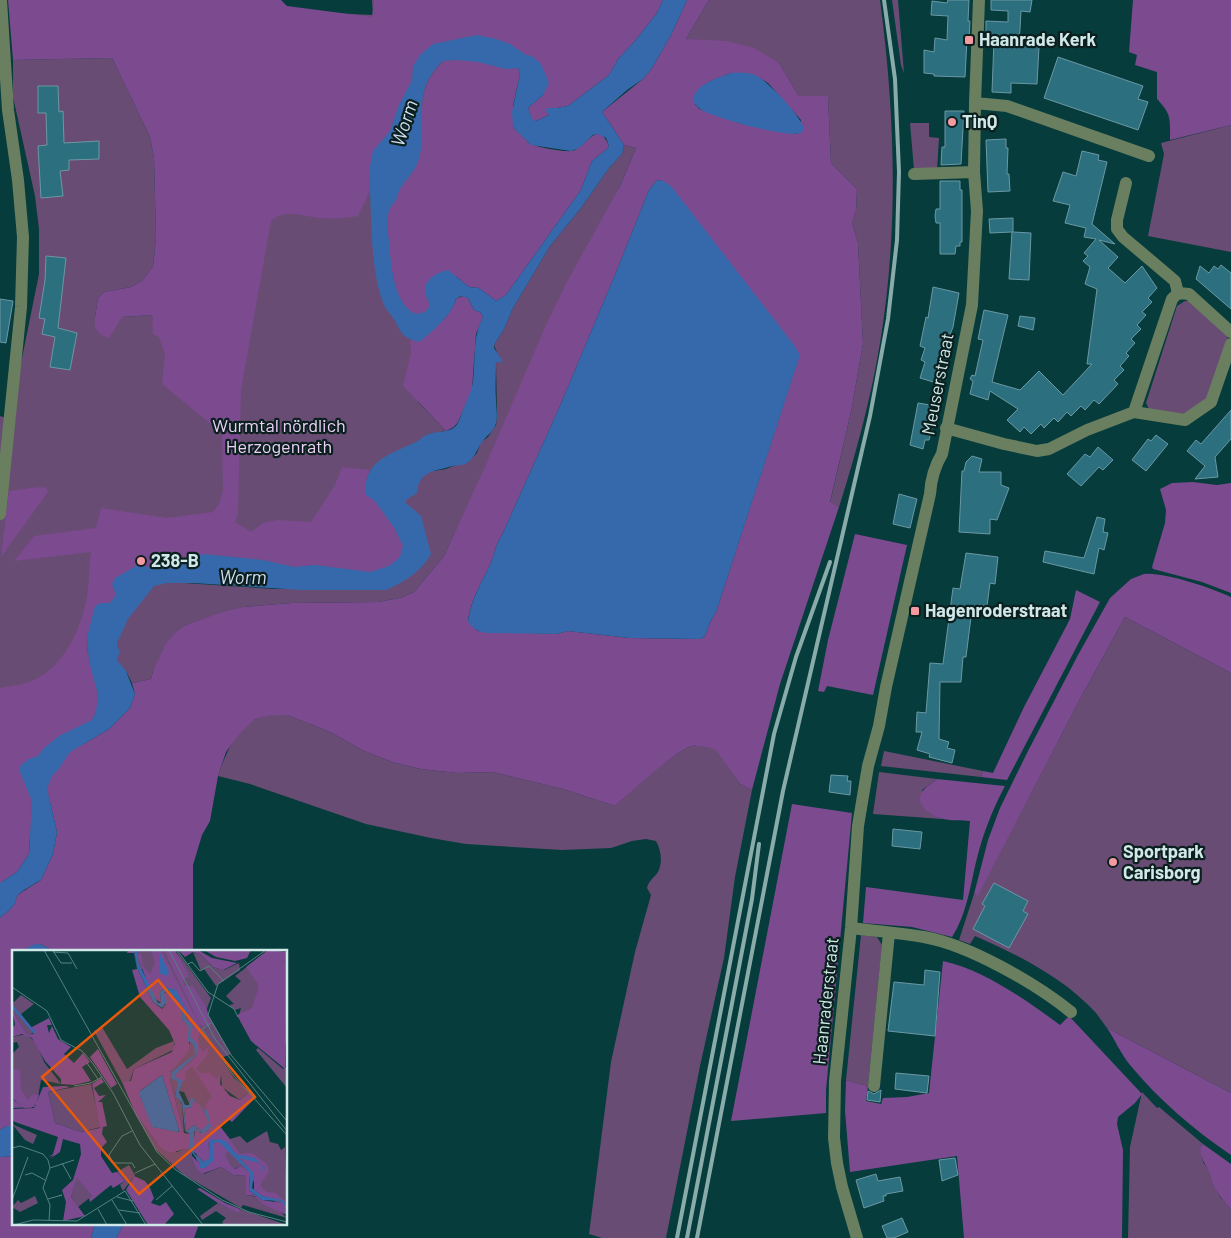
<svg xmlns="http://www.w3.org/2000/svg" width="1231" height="1238" viewBox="0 0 1231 1238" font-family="Barlow,sans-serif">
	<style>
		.green { fill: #694c74; fill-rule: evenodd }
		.forest { fill: #7c4a8f; fill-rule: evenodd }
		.water { fill: #3669ab; fill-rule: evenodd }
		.building { fill: #2c6f7f; stroke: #6b98a4 }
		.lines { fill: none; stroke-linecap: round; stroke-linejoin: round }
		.minor { stroke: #697f60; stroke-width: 12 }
		.rail { stroke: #89acab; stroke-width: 4 }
		.poi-dot { fill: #f49aa0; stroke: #0b1f1f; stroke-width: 2 }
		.labels { text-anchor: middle; stroke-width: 4.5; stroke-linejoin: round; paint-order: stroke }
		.poi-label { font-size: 18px; font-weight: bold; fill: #d0e9e8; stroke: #0b1f1f; text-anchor: start }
		.street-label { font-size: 18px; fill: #d0e9e8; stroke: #0b1f1f }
		.park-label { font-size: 18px; fill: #ecd1f7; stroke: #0b1f1f }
		.water-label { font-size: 19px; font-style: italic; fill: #d1dff2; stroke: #0b1f1f }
		.inset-river { fill: none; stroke: #3669ab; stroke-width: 2.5 }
		.inset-road { fill: none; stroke: #578181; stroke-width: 1 }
		.view { fill: #e8590c; fill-opacity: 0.15; stroke: #e8590c; stroke-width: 2.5 }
		.inset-edge { fill: none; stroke: #d0e9e8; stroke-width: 2.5 }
	</style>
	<rect width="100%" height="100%" fill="#063c3c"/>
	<path class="green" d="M372 0H632L520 60 418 402 446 431 429 434 418 442 427 472 446 469 453 466 467 463 477 453 481 442 488 437 496 425 497 415 496 361 501 363 494 345 504 329 513 308 550 246 581 208 609 168 622 154 624 145 636 148 621 184 600 225 444 556 414 592 400 598 377 602 292 603 242 607 186 625 153 671 151 679 132 683 126 671 0 886V416L15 421 20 368 39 274V229L35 196 13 97V60L112 58 150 137 154 158 156 238 153 266 143 280 131 287 104 292 98 298 95 317H122L152 315V321L281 11 373 15ZM343 573 340 589H274L184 583Z
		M709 0H880C895 113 899 229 880 343 871 398 856 454 839 507L830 503 851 412 863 344 858 243 852 223 856 211 857 189 831 163 828 97 799 96 779 63 686 39Z
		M892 0H898L904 73 901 65Z
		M910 123H929V137L939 138 937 170H914Z
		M1231 125V252L1148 236 1164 154 1161 143Z
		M1185 301H1189L1227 336 1228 339 1206 400 1182 415 1149 409 1146 403 1177 306Z
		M1125 617 1231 673V1093L1107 1028C1103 1023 1100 1018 1096 1013 1063 977 1018 955 975 936L970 944 959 940 974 894 978 895 1080 699Z
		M287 715 330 732 364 751 395 763 421 769 457 773 493 772 563 789 615 806C629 793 677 749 692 746 699 745 708 748 715 748L740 784 752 790 735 877 724 958 700 1066 666 1238H602L589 1234 611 1062 635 952 651 895 647 888C649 880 654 878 658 872 663 862 661 850 656 841L646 839 632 841 611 848 562 850 466 844 431 838 366 824 250 784 218 776C225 755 235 731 255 719 264 714 277 715 287 715Z
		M884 751 983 771 981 777 881 766Z
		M879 772 937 779 922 790 928 812 942 819 873 814Z
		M861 935 877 937 882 945 868 1086 846 1080Z
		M1142 1092 1157 1108 1159 1107 1203 1144 1200 1147 1203 1162 1209 1171 1212 1181 1220 1197 1231 1209V1238H1128L1130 1147Z"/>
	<path class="forest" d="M8 0H281L287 6 372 17 374 0H663L657 13 635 41 619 58 609 75 568 106 557 108H547L549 115 536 121 532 120 528 108 543 95 526 55 510 44 496 39 477 35 433 44 413 66 412 80 398 107 390 131 369 171 370 191 358 216C346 218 334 219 321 218 305 217 284 208 271 221L241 390 238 513 235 522 251 532 263 523 278 520 311 522 335 485 342 467 370 470 366 479 375 501 395 529 403 546 400 557 389 566 370 572 315 565 294 567 263 560 203 554 177 564 151 567 136 566 112 584 116 595 110 603H101C97 614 90 625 87 636 82 661 109 696 92 719 88 725 52 744 43 749L38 756 29 759 20 770 32 801 29 854 17 872 0 883V688C11 686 23 685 34 680 62 667 78 635 85 606 90 588 88 570 91 552L14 561 34 536 96 528 101 508 167 518 213 512 219 504 223 491 222 433 162 384 165 354 159 337 153 334 152 315 122 317 109 338 101 335 95 328V317L98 298 104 292 131 287 143 280 153 266 156 238 154 158 150 137 112 58 13 60Z
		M687 0H709L686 39 727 41 754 48 779 63 799 96H828L831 163 857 189 856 211 852 223 858 243 863 344 851 412 830 502 839 507 780 684 752 790 740 784 715 749C708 748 699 745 692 746 677 749 629 794 615 806L563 789 493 772 457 773 421 769 395 763 364 751 330 732 287 715 266 716 255 719 241 732 226 752 218 776 210 821 202 835 193 865V952H55L40 944 22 950 21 952H14V1126H7L0 1130V918C5 913 12 909 15 903 17 899 15 899 18 895 20 893 38 882 41 880L53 854 57 832 47 789 52 775 61 766 62 762 70 752 109 729 130 708 135 694 132 683 151 679 153 671 165 645 175 633 186 625 220 613 242 607 292 603 377 602 400 598 414 592 444 556 484 469 546 325 567 282 621 184 636 148 624 145 602 112 643 79 652 68 671 35ZM731 73 754 75 768 83 801 120 797 134 742 124 699 109 695 104 701 87 713 80ZM661 180 797 363 716 612 710 622 705 636 700 639 630 638 568 631 556 634 478 631 473 627 468 620C471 600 481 583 490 565 495 554 495 545 502 535L560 406 617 270 649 190 656 181Z
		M1133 0H1231V125L1170 140C1170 119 1172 115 1157 99V72L1135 65 1137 55 1129 52Z
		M457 60 478 62 506 69 518 68 520 74 513 106V127C519 132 524 138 529 143 534 147 564 152 571 151 586 149 597 117 609 146L607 149 592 161 581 190 506 295 496 301 479 288 469 287 453 274 426 295 430 306 425 312 416 314C393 304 391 263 389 242 388 232 386 221 389 211 390 206 395 203 397 198 398 196 398 193 399 191 404 181 415 173 417 162 427 125 411 91 444 61Z
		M462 296 468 298 474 310 480 312 483 317 476 334 472 390 458 422 454 427 446 431 403 386 411 353 410 340 419 342C431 333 453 313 456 299Z
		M1193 482 1217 485 1231 483V593L1202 582 1153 569 1152 567 1165 523 1166 510 1160 489 1172 483Z
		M40 487 46 488 48 492 1 557 9 491Z
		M855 534 907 545 873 695 827 686 824 692 818 691 828 640Z
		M1144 574C1165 572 1211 588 1231 597V673L1125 617 1080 699 978 896 974 894 988 840 1000 808 1027 753 1078 655 1110 598 1131 579Z
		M1076 590 1100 602 1007 780 981 777 983 771 993 773 1024 707 1070 619Z
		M937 779 1005 786C995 805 986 826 980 847 971 877 969 911 952 937L912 927 863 923 866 887 963 900 970 821C962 820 951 821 943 819 931 816 914 805 922 792 925 787 932 783 937 779Z
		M792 804 852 813 826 1090V1113L731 1121Z
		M943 961C984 970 1026 1000 1060 1025L1069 1016 1142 1094 1135 1103 1118 1117 1117 1124 1123 1150 1122 1238H964L957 1156 850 1172 845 1111 846 1080 868 1086 866 1101 881 1104 883 1098 907 1097 929 1093Z
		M1107 1028 1231 1093V1155C1194 1130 1158 1099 1130 1065 1121 1054 1115 1040 1107 1028Z
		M1203 1144 1231 1164V1209C1223 1201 1217 1193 1212 1182 1211 1178 1210 1174 1208 1170 1204 1162 1200 1157 1200 1147Z
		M14 1156V1224H95L91 1238H0V1157Z
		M124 1224H199L194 1238H116Z"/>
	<path class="water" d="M663 0H687L671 35 652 68 643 79 627 90 602 112 624 145 622 154 609 168 581 208 550 246 513 308 504 329 494 345V348L502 360 501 363 496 362C496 375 495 388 496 400 496 408 498 415 496 423 494 432 487 435 482 442 477 449 475 458 467 463 462 466 457 465 452 466 434 472 419 470 417 493L406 500V503L421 516 431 554C421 572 404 582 386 590H302L193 583H167L154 586 128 619 117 643V647L120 650 117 660 126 671 135 694 130 708 109 729 70 752 58 770 52 776 47 789 57 832 53 854 41 880C36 883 21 891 18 895 15 899 17 899 15 903 12 909 5 913 0 918V883L17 872 29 854 32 801 19 770 21 765 29 759 38 756 43 749 59 736 92 720 96 712 98 695 89 661 87 637 95 606 101 603H110L116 595 112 584 115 578 136 566 151 567 177 564 203 554 263 560 294 567 315 565 370 572 389 566 400 557 403 546 395 529 375 501 366 495C362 461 391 454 416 442 421 440 424 435 429 434 437 431 447 433 455 427 459 423 461 415 463 410 467 400 472 391 473 381 476 358 472 338 483 317L480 312 474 310 468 298 461 296 456 299C453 314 431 333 419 342 400 337 402 332 393 318 390 313 386 310 384 305 369 268 372 212 369 171L373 151 390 131 398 107 412 80 413 66 421 54 433 44 477 35 496 39 510 44 526 55 532 56 541 64 549 83 543 95 528 108 532 119 536 121 549 115 546 111 547 108H557L568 106 609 75 619 58 635 41 657 13ZM457 60 478 62 506 69 518 68 520 74 512 112 513 127 531 145 571 151 579 148 593 135 598 134 606 138 609 146 607 149 592 161 581 190 506 295 496 301 479 288 469 287 448 270C438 272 425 279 425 290 425 296 429 301 430 306L425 312 416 314C393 305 391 263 389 242 388 232 386 221 389 211 390 206 395 203 397 198 398 196 398 193 399 191 404 181 414 173 418 162 430 124 408 94 443 61Z
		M731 73C739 73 748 72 755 75 768 81 801 116 804 129L801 133C787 138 714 118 700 109 697 107 695 104 693 100 695 84 718 78 731 73Z
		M661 180 671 186 794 345 800 355 716 612 710 622 705 636 700 639 630 638 568 631 556 634 486 633C478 631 472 629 468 621 471 600 481 583 490 565 495 554 495 545 502 535L560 406 617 270 649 190 656 181Z
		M40 944 55 952H21L32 945Z
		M7 1126H14V1156L0 1157V1130Z
		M95 1224H124L116 1238H91Z"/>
	<path class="building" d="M948 0H969L968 21H970L969 39H967L965 77 934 76V74L924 73V50L934 52 935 38 947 40 948 16 931 15 932 1 947 3Z
		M991 0H1032L1030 12 1021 11 1019 46 1039 47 1037 84 1011 83V93L992 92 994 40H986V21L1008 22V11L991 10Z
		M1058 57 1143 86 1138 99 1148 102 1138 130 1044 98Z
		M38 86H58L59 112 63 111 64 143 99 141V159L69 160V170L60 171 63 196 41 198 38 146 47 145 46 113H38Z
		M945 111H964L961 164 941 165 942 147H945Z
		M1006 139V148H1008L1007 174H1009L1010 191 988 192 986 140Z
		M1082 151 1099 155 1098 160 1107 162 1092 224 1115 244 1099 240 1118 257 1108 268 1125 283 1142 266 1157 288 1148 298 1152 302 1142 312 1146 315 1137 325 1141 329 1131 339 1135 343 1126 353 1129 356 1120 366 1124 370 1114 380 1118 384 1099 404 1094 400 1085 410 1081 406 1071 416 1067 412 1058 422 1054 418 1044 428 1041 424 1031 434 1024 427 1020 432 1007 420 1018 409 990 391 988 400 970 394 973 381 970 379 972 375 975 376 983 340 978 339 984 310 1008 315 992 382 1020 390 1039 371 1063 395 1092 364H1087L1097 289 1085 284 1090 267 1083 261 1088 256 1084 253 1096 239 1084 237 1086 228 1065 223 1070 205 1053 201 1063 172 1076 176Z
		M940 181H960V190H962V242H960V246H956L955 254H940V223H936L935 216 936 209H940Z
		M1013 218V232L1031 233 1029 280 1009 279 1012 232 990 233 989 219Z
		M46 256 66 258 58 328 77 333 70 370 50 367 55 337 42 334 45 319 39 318 45 280Z
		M1221 265 1231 273V309L1196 279 1200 266 1209 273 1214 266 1218 269Z
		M933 287 959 293 953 327 943 353 948 354 940 384 920 378 925 362 921 360 925 348 920 346 926 317 928 318Z
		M0 299 13 301 6 343 0 342Z
		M1020 316 1035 318 1033 330 1018 326Z
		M918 403 937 406 935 420H934L929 440H925L923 449 910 445Z
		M1231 410V439L1215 457 1218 477 1195 479 1205 466 1187 451 1196 440 1201 444Z
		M1156 435 1168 444 1146 471 1132 460 1148 439 1151 441Z
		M1098 447 1113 460 1103 470 1099 467 1081 486 1067 474 1085 454 1090 457Z
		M972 456 982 459 979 472H1001V485L1009 488 997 520 990 519V534L959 532 962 471H964L966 462Z
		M899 494 917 499 910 528 893 524Z
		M1097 517 1105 519 1103 532 1108 533 1104 550 1099 548 1094 574 1043 562 1045 551 1084 558Z
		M966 553 998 557 995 584 990 583 987 606 979 605 978 610 972 609 966 657H963L961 682H940L939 739 949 742 947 748 955 750 952 763 929 757 930 754 917 750 922 732H916L917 712 926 713 930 663 943 664 953 588 960 589Z
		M831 775 848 776 847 781H851L850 795 829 792Z
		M893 829 922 832 920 849 892 846Z
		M994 883 1028 901 1023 911 1028 914 1009 948 973 929 985 906 982 904Z
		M925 970 940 972 935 1036 888 1031 894 982 924 985Z
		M896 1073 929 1076 927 1093 895 1089Z
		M881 1090 880 1102 867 1100 868 1091 874 1094Z
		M955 1158 958 1175 942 1181 939 1160Z
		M876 1174 878 1181 900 1177 903 1191 886 1194V1196H883L884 1201 864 1208 856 1180Z
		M902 1218 908 1232 894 1238H887L882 1226Z"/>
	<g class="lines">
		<path class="minor" d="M975 103 1007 106 1149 156
			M914 174 974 172
			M1126 183 1117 220V229L1123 237 1175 281 1178 293
			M1134 412 1172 299 1178 293 1189 294 1231 332
			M946 428 1004 444 1037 451 1049 449 1087 430 1134 412 1185 420 1211 402 1231 344
			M0 514 21 307 23 237 18 180 8 110 1 0
			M851 928C875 931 900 933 924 937 969 945 1035 983 1071 1012
			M874 1086 889 933
			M857 1238 842 1187 837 1163 834 1138 835 1081 851 928 858 826 868 766 879 726 886 687 930 494C931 479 934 467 942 454L972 305 977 211 974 172 975 103 979 0"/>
		<path class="rail" d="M677 1238 774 734 796 657 830 562
			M687 1238 752 899 759 844
			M697 1238 783 791 870 416 888 319 897 240 899 172 895 79 884 0"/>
	</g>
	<g class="poi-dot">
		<rect x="964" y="35" width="10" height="10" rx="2.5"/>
		<circle cx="952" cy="122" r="5"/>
		<circle cx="141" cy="561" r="5"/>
		<rect x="910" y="606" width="10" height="10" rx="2.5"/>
		<circle cx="1113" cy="862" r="5"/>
	</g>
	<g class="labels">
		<g class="poi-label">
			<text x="979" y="46">Haanrade Kerk</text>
			<text x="962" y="128">TinQ</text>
			<text x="151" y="567">238-B</text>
			<text x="925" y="617">Hagenroderstraat</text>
			<text x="1123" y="858">Sportpark<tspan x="1123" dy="21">Carisborg</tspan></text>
		</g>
		<g class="street-label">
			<text transform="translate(938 384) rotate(-79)" y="6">Meuserstraat</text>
			<text transform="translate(826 1001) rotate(-84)" y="6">Haanraderstraat</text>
		</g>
		<g class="park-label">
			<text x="279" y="432">Wurmtal nördlich<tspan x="279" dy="21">Herzogenrath</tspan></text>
		</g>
		<g class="water-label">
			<text transform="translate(404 123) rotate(-72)" y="7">Worm</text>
			<text x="243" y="584">Worm</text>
		</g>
	</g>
	<g transform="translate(12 950)">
		<rect width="275" height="275" fill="#063c3c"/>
		<path d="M124 0H161L175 29 164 0 199 48 194 61 219 104 209 108 222 128 238 142 228 150 210 137 209 124 204 129 216 168 207 175 218 189 228 186 235 193 255 181 258 192 266 194 269 200 273 197 275 257 256 248 228 216 222 219 215 215 189 219 184 209 190 182 172 142 167 141 169 137 166 136 163 145 170 154 172 183 158 129V122L178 93 167 48 126 16ZM257 0 275 5V93L247 92 243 95 228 71 238 59 227 65 229 58 223 60 217 55 222 54 214 46 229 31 223 26ZM181 2 188 4 201 17 212 20 227 13 228 20 204 36 192 19 189 21ZM9 45 22 54 9 64 23 82 16 86 24 92 32 112 49 134 29 130 25 153 19 158H12L0 148V104L7 97 5 92 0 93V87L14 84 0 60V50L2 52ZM90 77 115 119 144 98 162 91 163 99 122 119 117 133 110 132 82 81ZM246 98 271 119 275 117V138L244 100ZM79 134 89 177 69 182 43 173 36 142ZM124 165 145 193 165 202 176 197 183 217 192 224 209 217 221 225 234 226V245L246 247 252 255 265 258 275 268 231 255 229 258 172 225 144 200ZM0 174 25 185 21 194 13 190ZM117 215 123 225 111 241 108 235 113 231 105 222ZM65 227 80 246 66 257 59 247ZM23 246 26 253 8 262 0 257 6 250 9 253ZM206 253 225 262 228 259 275 275H212L210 272 214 268 204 261 190 270 188 266Z" fill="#694c74"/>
		<path d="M116 0H122L125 17 141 52 150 59 154 54 152 43 160 40 171 56 170 69 177 78V101L158 122V129L172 183 178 184 180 206 192 218 201 211V193L207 192 216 200 213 205 218 215 223 219 228 216 238 223 237 240 250 250 271 253 275 257V265L252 255 243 246 234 245V226L221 225 209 217 190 224 183 217 176 198 158 203 148 197 124 165 110 132 119 131 122 119 160 102 163 94 157 80 128 47 120 20 125 19 122 3H115ZM150 125 167 180V182L141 177 128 146V141ZM139 0H149L190 80 186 87 187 96 191 102 198 95 194 107 184 118 188 123H198L204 129 209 123 208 134 218 146 228 150 238 142 243 148 220 172 216 169 207 175 228 204 240 203 255 214 257 221 248 235 254 242 264 243 275 253 250 246 242 240V223L227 207 248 213 251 218 247 222 253 218 243 208 224 204 215 192 200 189 196 193 198 208 193 212 181 201 183 178 188 183 196 181 198 172 193 155 200 147 180 116 173 122 174 130 171 132 162 126 180 111 186 104 185 99 178 87 175 61 164 40 153 37 148 42 149 53 140 46 125 4H129L131 16 138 24 143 13ZM152 0H163L177 26 171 30 173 36H181L195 59 198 74 190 76 187 73ZM166 0H186L200 8 225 13 211 20 201 17 188 4 181 2 173 7ZM192 0H239L235 8 223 11 204 7ZM256 0 275 2V10L262 14 275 11 273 119 239 91 225 65 240 58 246 39V34L234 17ZM0 60 15 85 22 84 18 78 37 68 40 75H35L37 83 40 76 46 89 59 97 52 104 62 113 71 103 78 112 70 117 79 131 62 135 49 134V129L33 111 20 88 10 84 0 87V73L2 77 3 74ZM86 99 105 134 99 138 78 107ZM0 119 8 120 9 140 16 150 21 144 27 145 22 157 0 158V149L10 156 0 148ZM89 128 92 132 82 138 87 146 94 145 86 152H90L95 176 91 177 90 184 95 192 89 198V206L100 223 105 222 113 231 101 238 99 235 78 252 77 248 80 246 65 228 59 247 73 266 51 271 54 252 50 240 61 230 69 204 68 194 51 189 48 202 38 209 42 205 36 207 41 204 46 187 3 172 0 170V159L22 158 31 137 53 136 58 137 36 142 43 173 69 182 88 178 80 134ZM179 150 188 155 197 173 189 181 182 175 174 181 172 159 180 157ZM122 226 133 231 138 238 142 248 139 253 148 256 154 252 162 264 152 275H136L114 240ZM188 238 213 253 228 259 226 263 206 253 185 239Z" fill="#7c4a8f" fill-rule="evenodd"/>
		<path d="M122 0H125L126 12 146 53H149L148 42 153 37 164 40 175 61 173 68 181 76 178 86 186 95V103L162 126 171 131 167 142 173 155H177L179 147 196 162 199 177 192 183 185 182 184 178 182 182V203L191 212 198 208V190L208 189 215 192 224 204 243 208 253 218 247 223 251 218 248 213 227 208 242 223 240 238 250 246 271 250 275 257 268 251 250 250 237 240 238 223 207 192 201 193V211L193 218H187L188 213 178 200V184L173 181 170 153 163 146 166 132 159 128 160 122 183 104 182 95 175 90 177 78 170 69 171 56 156 40 152 43 155 52 150 58 141 52 125 17ZM181 150 190 157 197 173 189 181 182 175 174 181 172 159 180 157ZM148 3 157 22 155 26 147 23ZM150 125 167 180 166 182 140 177 128 146 127 142Z" fill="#3669ab" fill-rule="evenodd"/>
		<path class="inset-river" d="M0 56 23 83"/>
		<path class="inset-road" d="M32 0 145 202 164 220 210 250 237 262 275 272M157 0 203 89 275 181M165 0 196 42 222 59 226 67M254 0 206 34 196 65 219 105 275 171M41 1 49 13H60M41 2 56 3 65 19M176 14 180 12 188 21 197 16 212 31M0 37 35 61 49 90 70 101 79 111 101 143 128 195 191 275M199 73 190 79 202 97 222 126 275 185M75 113 86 129M62 136 79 133 90 127M120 181 110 186 97 205 101 213H120L123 218M0 198 8 196 31 204 36 210 38 218 31 238 38 255 37 271M50 213 59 229M38 218 62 210M123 223 143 214M13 225 20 223 33 230M105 247 121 251M36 249 50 245 47 246M0 250 16 207M100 250 115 275M144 250 160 236M86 259 95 275M107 260 128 263M2 275 21 270 65 271 113 241 134 275"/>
		<path class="view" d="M146 30 243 147 127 244 30 127Z"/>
		<rect width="275" height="275" class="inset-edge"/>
	</g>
</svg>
